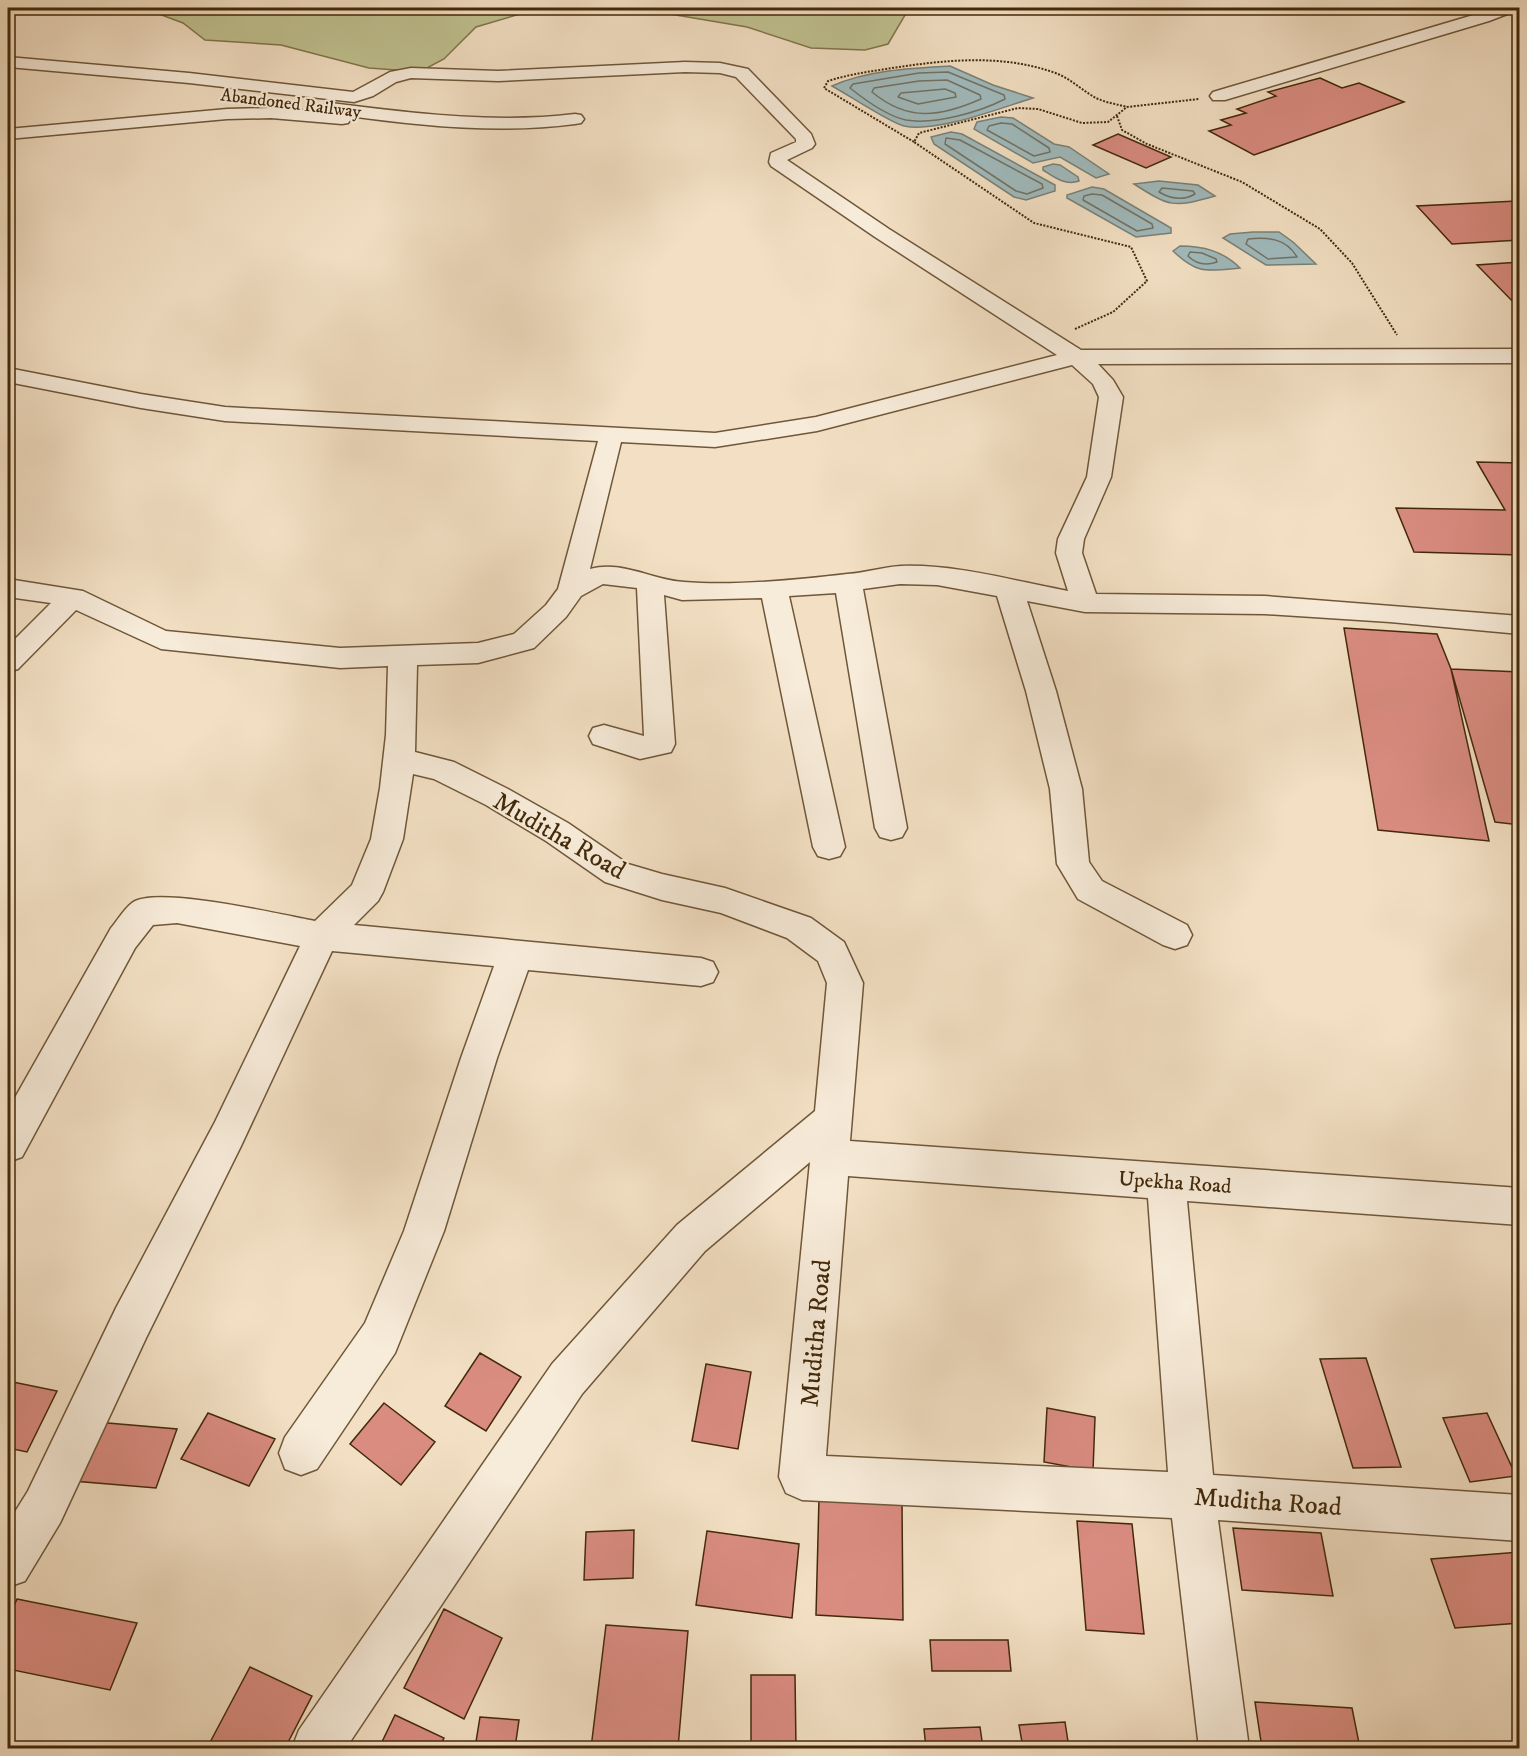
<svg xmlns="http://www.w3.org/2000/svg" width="1527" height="1756" viewBox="0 0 1527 1756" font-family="'IM FELL DW Pica',serif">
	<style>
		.green { fill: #c0c190; stroke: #82754c; stroke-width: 1.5 }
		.water { fill: #a0bbbe; stroke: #7b8176; stroke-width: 1.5 }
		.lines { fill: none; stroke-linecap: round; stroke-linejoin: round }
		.shore { stroke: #727264; stroke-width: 1.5 }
		.building { fill: #da8c81; stroke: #432909; stroke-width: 1.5 }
		.minor-casing { stroke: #6f5738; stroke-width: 3 }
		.path { stroke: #432909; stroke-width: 2; stroke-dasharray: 2 1.5; stroke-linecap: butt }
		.minor { fill: #f7ebd9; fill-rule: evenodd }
		.labels { text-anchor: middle; stroke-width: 4.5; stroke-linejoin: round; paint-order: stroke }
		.far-street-label { font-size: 18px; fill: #432909; stroke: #f7ebd9 }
		.street-label { font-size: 21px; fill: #432909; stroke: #f7ebd9 }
		.near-street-label { font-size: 26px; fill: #432909; stroke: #f7ebd9 }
	</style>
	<rect width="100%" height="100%" fill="#f3e0c4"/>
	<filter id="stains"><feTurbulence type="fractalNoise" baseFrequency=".00333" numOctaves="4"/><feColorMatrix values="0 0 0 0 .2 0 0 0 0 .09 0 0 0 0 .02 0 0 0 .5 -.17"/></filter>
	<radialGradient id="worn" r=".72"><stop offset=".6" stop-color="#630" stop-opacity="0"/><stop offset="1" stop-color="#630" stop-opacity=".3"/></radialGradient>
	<path class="green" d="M143 8H915L905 15 888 44 865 50 811 48 747 27 658 12 520 14 476 27 444 59 425 69 396 70 369 68 281 45 205 40 183 23Z"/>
	<path class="water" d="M950 66 993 85 1033 98C1000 108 937 133 904 126 890 123 847 94 832 86 867 70 912 68 950 66Z
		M1001 117 1013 118 1054 144 1069 147 1109 174 1096 178 1060 157 1033 163 974 129 977 122Z
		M951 132 962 134 1055 185V191L1026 200 1014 197 934 144 931 137Z
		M1053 164 1060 165 1078 177 1079 181C1065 186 1054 177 1043 170V167Z
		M1159 181 1198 185 1215 196C1173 208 1170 207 1134 184Z
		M1092 187 1104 189 1171 228V233L1136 237 1067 198V195Z
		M1253 232H1279L1293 242 1316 264 1266 265 1223 238 1230 234Z
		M1180 246C1203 246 1223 251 1240 268 1207 271 1198 275 1173 251Z"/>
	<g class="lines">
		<path class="shore" d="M948 72 1004 95 1005 99C980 112 934 125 906 120 887 116 865 100 850 88L853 84 919 73Z
			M947 80 980 95 981 99C940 117 908 122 872 92L874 88 919 81Z
			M945 89 955 93 956 97 918 104 898 97 901 93Z
			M1001 123 1012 124 1049 148 1050 152 1034 156 987 130 989 126Z
			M946 138 960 140 1042 184 1043 188 1027 194 1016 191 945 144Z
			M1162 188 1193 191 1195 194C1183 201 1171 199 1159 192Z
			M1092 194 1102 195 1152 224 1153 228 1137 231 1083 200 1084 196Z
			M1248 239C1268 237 1286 238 1297 257L1268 259 1246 244Z
			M1190 252 1202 253 1216 259 1217 262C1206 266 1196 264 1188 256Z"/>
	</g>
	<path class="building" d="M1320 78 1342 88 1359 83 1404 102 1254 155 1209 131 1231 125 1221 120 1246 113 1237 109 1276 96 1268 92Z
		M1118 134 1171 157 1146 168 1093 145Z
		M1517 201 1520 203V240L1452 244 1417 206Z
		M1520 262V309L1477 265Z
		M1477 462 1520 463V555L1414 552 1396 508 1505 510Z
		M1344 628 1437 634 1451 669 1489 841 1378 830Z
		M1451 669 1520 672V825L1495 822Z
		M480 1353 521 1377 486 1431 445 1406Z
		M1366 1358 1401 1467 1353 1468 1320 1359Z
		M706 1364 751 1372 738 1449 692 1441Z
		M8 1381 57 1391 27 1452 8 1448Z
		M384 1403 435 1442 401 1485 350 1444Z
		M1047 1408 1095 1417 1093 1471 1044 1462Z
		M208 1413 275 1439 249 1486 181 1459Z
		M1487 1413 1516 1476 1470 1482 1443 1418Z
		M96 1422 177 1429 156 1488 73 1481Z
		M819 1498 902 1504 903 1620 816 1615Z
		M1077 1521 1132 1524 1144 1634 1086 1630Z
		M1233 1528 1321 1533 1333 1596 1242 1590Z
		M634 1530 633 1578 584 1580 586 1532Z
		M707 1531 799 1544 792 1618 696 1605Z
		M1520 1552V1623L1455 1628 1431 1559Z
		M17 1599 137 1623 110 1690 8 1669V1619Z
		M444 1609 502 1638 464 1719 404 1688Z
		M606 1625 688 1631 678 1748H591Z
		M930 1640H1008L1011 1671H932Z
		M250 1667 312 1696 285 1748H207Z
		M751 1675H795L796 1748H751Z
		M1255 1702 1352 1708 1360 1748H1262Z
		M395 1715 444 1738 439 1748H379Z
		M480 1717 519 1720 515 1748H475Z
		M1065 1722 1069 1748H1023L1019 1725Z
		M980 1727 983 1748H926L924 1729Z"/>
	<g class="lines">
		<defs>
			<path id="minor" d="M1497 8H1518L1515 11 1489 21 1225 100H1213L1210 96 1213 92Z
				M8 57 189 73 353 92 390 72 411 68 498 71 685 62 720 63 748 69 811 134 815 144 812 148 787 160 889 229 1081 350 1520 349V363L1098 364 1113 380 1123 397 1111 477 1084 539 1082 553 1096 594 1265 596 1520 616V634L1390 622 1265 614 1085 612 1027 601 1056 691 1082 789 1089 862 1102 881 1187 925 1192 935 1187 945 1175 949 1163 945 1078 899 1057 864 1050 789 1026 691 997 596 937 585 900 584 863 589 907 828 902 837 891 840 880 837 875 828 836 593 789 596 845 847 840 856 829 859 818 856 813 847 762 598 682 600 664 595 675 744 671 752 640 759 593 744 589 736 593 728 604 725 644 736 637 588 603 584 581 596 566 617 534 648 478 663 417 665 415 752 454 762 508 789 568 823 628 864 662 874 725 888 811 918 844 942 863 983 850 1141 1520 1188V1225L1187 1201 1213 1475 1520 1495V1541L1218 1520 1249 1748H1199L1172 1518 802 1500 786 1493 779 1477 810 1162 705 1251 582 1394 346 1748H292L299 1730 552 1364 677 1225 815 1111 827 983 818 961 787 938 721 913 662 900 605 882 546 841 486 805 434 779 413 774 403 839 383 892 378 901 354 925 701 958 713 962 718 972 713 982 701 986 528 970 497 1058 444 1231 395 1353 317 1469 301 1475 285 1469 279 1453 285 1437 365 1323 404 1231 461 1058 494 966 332 951 241 1146 146 1338 60 1523 25 1581 8 1587V1523L28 1491 116 1308 215 1122 300 946 177 923 153 925 135 948 22 1157 8 1162V1110L111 928C117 921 124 909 132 903 156 885 282 915 315 921L352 885 371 839 380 788 386 735 388 666 340 668 161 649 76 610 18 669 8 672V646L51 603 8 597V579L83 591 166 631 340 648 478 643 514 634 546 605 558 589 598 441 225 421 141 408 8 382V368L141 394 225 407 715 433 816 417 1057 355 875 237 771 166 769 162 771 153 796 142V139L736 77 720 73 685 72 498 81 411 78 396 82 373 96 354 102 189 83 8 67ZM1072 365 1093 384 1099 397 1087 477 1058 539 1056 553 1068 591C1014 581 956 564 901 566 883 567 865 573 847 574 797 580 733 586 684 582 652 580 622 560 590 569L621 442 715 447 817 431ZM848 1176 1148 1198 1168 1472 826 1456Z
				M331 103C413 113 493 124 575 114L581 115 584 119 581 123 575 124C499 134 424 126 349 116L351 119 348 123 342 124 271 118 227 119 8 139V129L227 109 271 108 328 112 322 108 325 104Z"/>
		</defs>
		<use href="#minor" class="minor-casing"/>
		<path class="path" d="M1117 116 1122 130 1147 144 1242 182 1320 229 1352 263 1397 335
			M914 142 824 88 828 81C847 75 866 72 886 69 943 60 1003 53 1058 74 1072 80 1083 91 1096 98 1106 103 1117 104 1127 107
			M1075 329 1113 312 1147 281 1131 247 1034 223 914 142 919 133 1018 108 1038 109 1082 123 1108 122 1127 107 1199 99"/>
		<use href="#minor" class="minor"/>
	</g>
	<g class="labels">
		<g class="far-street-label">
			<text transform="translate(291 103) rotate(7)" y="6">Abandoned Railway</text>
		</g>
		<g class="street-label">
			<text transform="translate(1175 1182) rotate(4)" y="7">Upekha Road</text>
		</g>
		<g class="near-street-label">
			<text transform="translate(560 835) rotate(30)" y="9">Muditha Road</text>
			<text transform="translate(815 1333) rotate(-85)" y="9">Muditha Road</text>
			<text transform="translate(1268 1501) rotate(4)" y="9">Muditha Road</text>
		</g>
	</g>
	<rect width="1527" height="1756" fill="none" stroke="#f3e0c4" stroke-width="30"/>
	<rect x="9" y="9" width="1509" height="1738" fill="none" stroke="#432909" stroke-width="3"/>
	<rect x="15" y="15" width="1497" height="1726" fill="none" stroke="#432909" stroke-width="1.5"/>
	<rect width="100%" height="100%" filter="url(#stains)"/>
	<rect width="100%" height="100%" fill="url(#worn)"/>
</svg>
